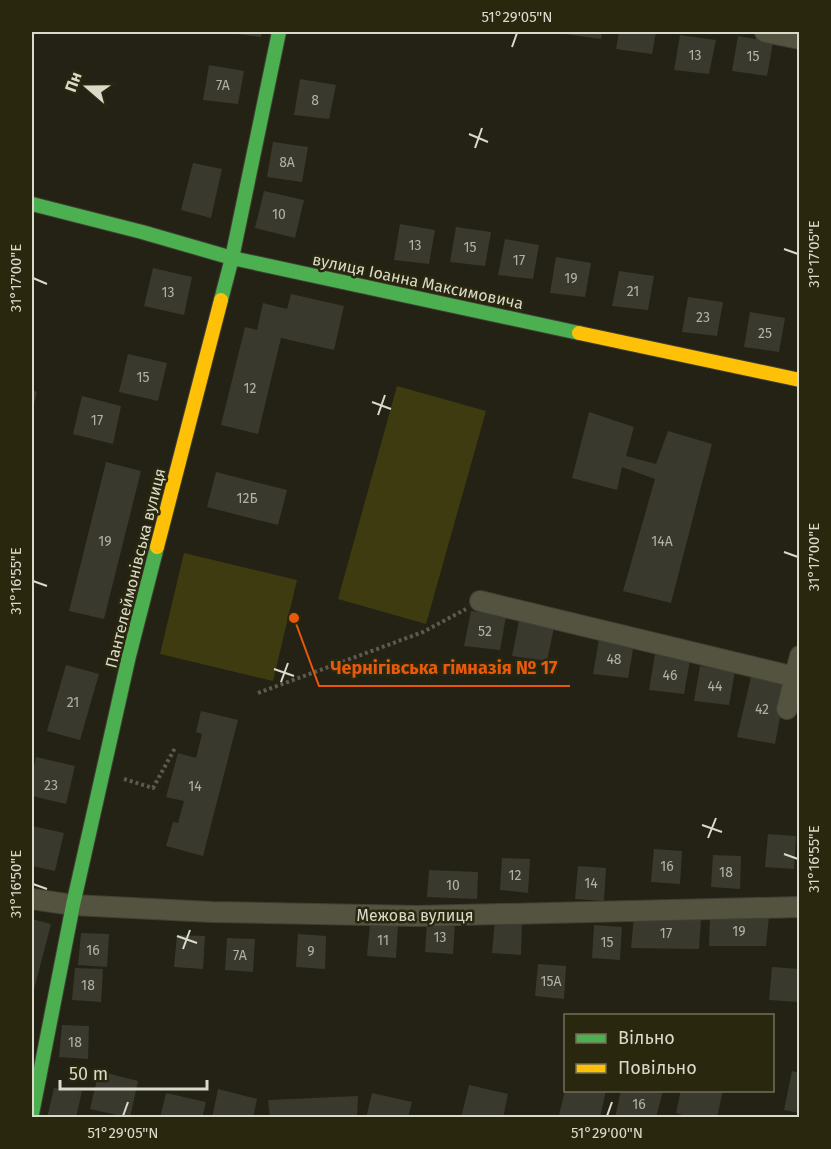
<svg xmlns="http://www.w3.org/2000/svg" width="831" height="1149" viewBox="0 0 831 1149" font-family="'Fira Sans',sans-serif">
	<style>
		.green { fill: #3e3b10 }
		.building { fill: #39392e }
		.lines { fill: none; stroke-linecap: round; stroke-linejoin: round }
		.street-casing { stroke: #3f3f33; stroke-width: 22 }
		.fast-casing { stroke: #3f3f33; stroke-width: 16 }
		.slow-casing { stroke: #3f3f33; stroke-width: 16 }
		.path { stroke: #5c5b4c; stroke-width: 4; stroke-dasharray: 3 3; stroke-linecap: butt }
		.street { stroke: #545340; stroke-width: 20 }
		.fast { stroke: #4caf50; stroke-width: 14 }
		.slow { stroke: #ffc107; stroke-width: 14 }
		.ticks { fill: none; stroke: #dadacb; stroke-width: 2 }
		.labels { text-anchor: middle; stroke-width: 5; stroke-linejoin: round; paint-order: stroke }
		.number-label { font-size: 14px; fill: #b2b2a4 }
		.street-label { font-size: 16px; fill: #dadacb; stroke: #29280f }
		.leader { fill: none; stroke: #e8590c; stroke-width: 2 }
		.callout-dot { fill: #e8590c; stroke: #29280f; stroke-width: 2 }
		.callout-label { font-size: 18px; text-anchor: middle; font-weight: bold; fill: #e8590c; stroke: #29280f; stroke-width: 5; stroke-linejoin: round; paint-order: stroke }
		.neatline { fill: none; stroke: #dadacb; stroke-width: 2 }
		.ticks-label { font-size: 15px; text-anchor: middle; fill: #dadacb }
	</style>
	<rect width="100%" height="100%" fill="#232215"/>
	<path class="green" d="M397 386 486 411 426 624 338 599Z
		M184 553 297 580 273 681 160 654Z"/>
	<path class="building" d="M229 32H262L261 37 229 33Z
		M566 32H602L601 39 565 34Z
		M619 32H656L652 54 616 49Z
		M680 35 716 40 709 74 674 70Z
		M738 36 773 42 767 76 732 71Z
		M209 65 244 71 238 104 203 100Z
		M300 79 336 85 329 119 294 115Z
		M273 142 308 147 302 182 267 177Z
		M193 163 222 169 211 218 181 210Z
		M264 191 304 200 295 238 255 228Z
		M400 224 435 230 429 264 394 260Z
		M456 227 491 232 485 266 450 262Z
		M505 239 539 245 533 279 498 275Z
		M556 257 591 263 585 297 550 293Z
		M153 268 192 277 184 315 144 306Z
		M619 271 654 276 648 310 612 306Z
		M291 294 344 306 334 350 281 338 258 434 221 425 245 327 257 330 263 303 287 309Z
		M688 297 723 302 717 336 682 332Z
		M750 312 785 318 779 352 744 347Z
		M128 354 167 363 158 401 119 392Z
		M32 390 37 392 32 412Z
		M82 396 121 406 113 444 73 434Z
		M589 412 634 427 626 456 656 464 668 431 712 444 671 603 623 591 655 479 622 467 617 490 572 478Z
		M106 462 141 471 104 619 69 611Z
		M216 472 287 490 278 525 207 507Z
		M471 611 506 616 500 650 464 646Z
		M519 621 554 627 547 661 512 656Z
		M599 639 634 644 628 678 593 674Z
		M655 654 690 660 684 694 649 690Z
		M66 665 99 674 80 740 47 731Z
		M700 666 735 671 729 705 694 701Z
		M752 673 787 681 775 744 737 737Z
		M201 711 238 720 203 856 166 846 173 822 178 823 184 801 166 797 178 753 196 758 202 734 196 732Z
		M36 757 75 766 66 804 32 796V775Z
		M32 826 64 833 55 871 32 866Z
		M768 834 796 836 794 869 765 867Z
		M654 849 682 851 680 884 651 882Z
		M713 855 741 856 740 889 711 887Z
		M502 858 530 859 528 893 500 890Z
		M578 866 606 868 604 901 575 899Z
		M429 870 478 872 477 899 427 897Z
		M710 915 769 916 766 946H709Z
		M634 916 701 919 699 949 631 948Z
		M32 919 51 924 32 997Z
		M427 920 455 921 453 954 425 952Z
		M495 920 522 922 521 955 492 953Z
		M370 923 398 925 396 958 367 956Z
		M594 925 622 927 620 960 592 958Z
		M81 933 109 934 107 967 78 965Z
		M298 934 326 936 325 969 296 967Z
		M177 935 205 936 203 969 174 967Z
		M227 938 255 939 253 972 225 970Z
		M538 964 566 966 564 999 535 996Z
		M772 967 800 969 798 1002 769 1000Z
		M75 968 103 969 101 1002 72 1000Z
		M62 1025 89 1026 88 1059 59 1057Z
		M99 1071 138 1081 130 1118 90 1109Z
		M792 1071 800 1073V1113L784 1110Z
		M469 1085 508 1094 503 1118H461Z
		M54 1088 82 1091 76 1118H47Z
		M218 1089 257 1099 253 1118H212Z
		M565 1090H606L600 1118H569L559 1115Z
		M621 1090H663L656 1118H615Z
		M681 1090H723L717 1118H693L676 1113Z
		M166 1093 206 1102 202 1118H160Z
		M372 1093 412 1102 408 1118H366Z
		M358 1096 357 1118H270L268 1100Z"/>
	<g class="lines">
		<defs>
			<path id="street" d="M765 32 800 39
				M480 601 795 677
				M787 709 800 656
				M32 899 73 905 212 912 418 916 800 907"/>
			<path id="fast" d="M32 204 142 232 232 258 579 333
				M221 300 232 258 279 32
				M32 1114 73 905 129 656 157 547"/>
			<path id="slow" d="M579 333 800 380
				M157 547 221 300"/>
		</defs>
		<use href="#street" class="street-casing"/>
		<use href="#fast" class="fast-casing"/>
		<use href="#slow" class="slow-casing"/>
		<path class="path" d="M258 693 423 632 466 609
			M124 779 153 788 175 748"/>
		<use href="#street" class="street"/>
		<use href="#fast" class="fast"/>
		<use href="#slow" class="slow"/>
	</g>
	<path class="ticks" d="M512 47 517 33M469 134 488 142M475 148 482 128M784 249 798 254M33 278 47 284M372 402 391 409M378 415 385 395M784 552 798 557M33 581 47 586M274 669 294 676M281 682 288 663M702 825 722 832M708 838 716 818M784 854 798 859M33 884 47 889M177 936 197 943M183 949 190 930M123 1116 128 1102M607 1116 612 1102"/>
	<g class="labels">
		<g class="number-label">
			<text x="695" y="60">13</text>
			<text x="753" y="61">15</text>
			<text x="223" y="90">7А</text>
			<text x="315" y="105">8</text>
			<text x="287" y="167">8А</text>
			<text x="279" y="219">10</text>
			<text x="415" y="250">13</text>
			<text x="470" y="252">15</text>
			<text x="519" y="265">17</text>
			<text x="571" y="283">19</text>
			<text x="633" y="296">21</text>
			<text x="168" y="297">13</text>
			<text x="703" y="322">23</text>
			<text x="765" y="338">25</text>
			<text x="143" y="382">15</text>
			<text x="250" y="393">12</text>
			<text x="97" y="425">17</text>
			<text x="247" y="503">12Б</text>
			<text x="105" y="546">19</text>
			<text x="662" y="546">14А</text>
			<text x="485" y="636">52</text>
			<text x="614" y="664">48</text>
			<text x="670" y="680">46</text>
			<text x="715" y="691">44</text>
			<text x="73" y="707">21</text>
			<text x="762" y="714">42</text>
			<text x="51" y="790">23</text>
			<text x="195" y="791">14</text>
			<text x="667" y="871">16</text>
			<text x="726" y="877">18</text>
			<text x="515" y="880">12</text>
			<text x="591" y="888">14</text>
			<text x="453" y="890">10</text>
			<text x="739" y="936">19</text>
			<text x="666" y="938">17</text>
			<text x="440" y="942">13</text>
			<text x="383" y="945">11</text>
			<text x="607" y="947">15</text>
			<text x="93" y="955">16</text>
			<text x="311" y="956">9</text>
			<text x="240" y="960">7А</text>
			<text x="551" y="986">15А</text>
			<text x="88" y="990">18</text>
			<text x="75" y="1047">18</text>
			<text x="639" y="1109">16</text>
		</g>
		<g class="street-label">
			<text transform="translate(418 281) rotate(12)" y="6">вулиця Іоанна Максимовича</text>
			<text transform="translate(135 568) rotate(-76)" y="6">Пантелеймонівська вулиця</text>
			<text x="415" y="921">Межова вулиця</text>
		</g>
	</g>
	<path class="leader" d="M294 618L319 686H570"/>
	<circle class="callout-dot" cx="294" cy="618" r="6"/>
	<g class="callout-label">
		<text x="444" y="674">Чернігівська гімназія № 17</text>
	</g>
	<rect width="831" height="1149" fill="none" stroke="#29280f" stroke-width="66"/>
	<rect x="564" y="1014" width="210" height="78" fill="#29280f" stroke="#706f5a" stroke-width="1.5"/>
	<rect x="576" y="1034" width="30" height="9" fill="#4caf50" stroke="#706f5a" stroke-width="1.5"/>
	<text x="618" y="1044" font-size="18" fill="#dadacb">Вільно</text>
	<rect x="576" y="1064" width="30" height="9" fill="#ffc107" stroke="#706f5a" stroke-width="1.5"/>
	<text x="618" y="1074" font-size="18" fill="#dadacb">Повільно</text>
	<g transform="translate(87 87) rotate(290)" stroke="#29280f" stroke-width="4.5" paint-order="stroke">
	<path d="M0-4.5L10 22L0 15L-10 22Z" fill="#dadacb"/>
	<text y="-9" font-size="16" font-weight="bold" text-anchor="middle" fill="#dadacb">Пн</text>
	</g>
	<path d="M60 1080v9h147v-9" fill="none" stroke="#dadacb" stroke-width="3"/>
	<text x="69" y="1080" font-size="18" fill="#dadacb" stroke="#29280f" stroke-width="4.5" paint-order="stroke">50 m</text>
	<rect x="33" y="33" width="765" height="1083" class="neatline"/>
	<g class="ticks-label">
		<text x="517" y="22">51°29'05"N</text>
		<text transform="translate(814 254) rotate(-90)" y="5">31°17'05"E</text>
		<text transform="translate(16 278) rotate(-90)" y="5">31°17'00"E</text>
		<text transform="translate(814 557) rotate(-90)" y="5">31°17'00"E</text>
		<text transform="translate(16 581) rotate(-90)" y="5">31°16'55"E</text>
		<text transform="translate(814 859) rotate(-90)" y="5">31°16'55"E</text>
		<text transform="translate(16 884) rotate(-90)" y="5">31°16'50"E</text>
		<text x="123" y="1138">51°29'05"N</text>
		<text x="607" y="1138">51°29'00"N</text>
	</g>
</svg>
